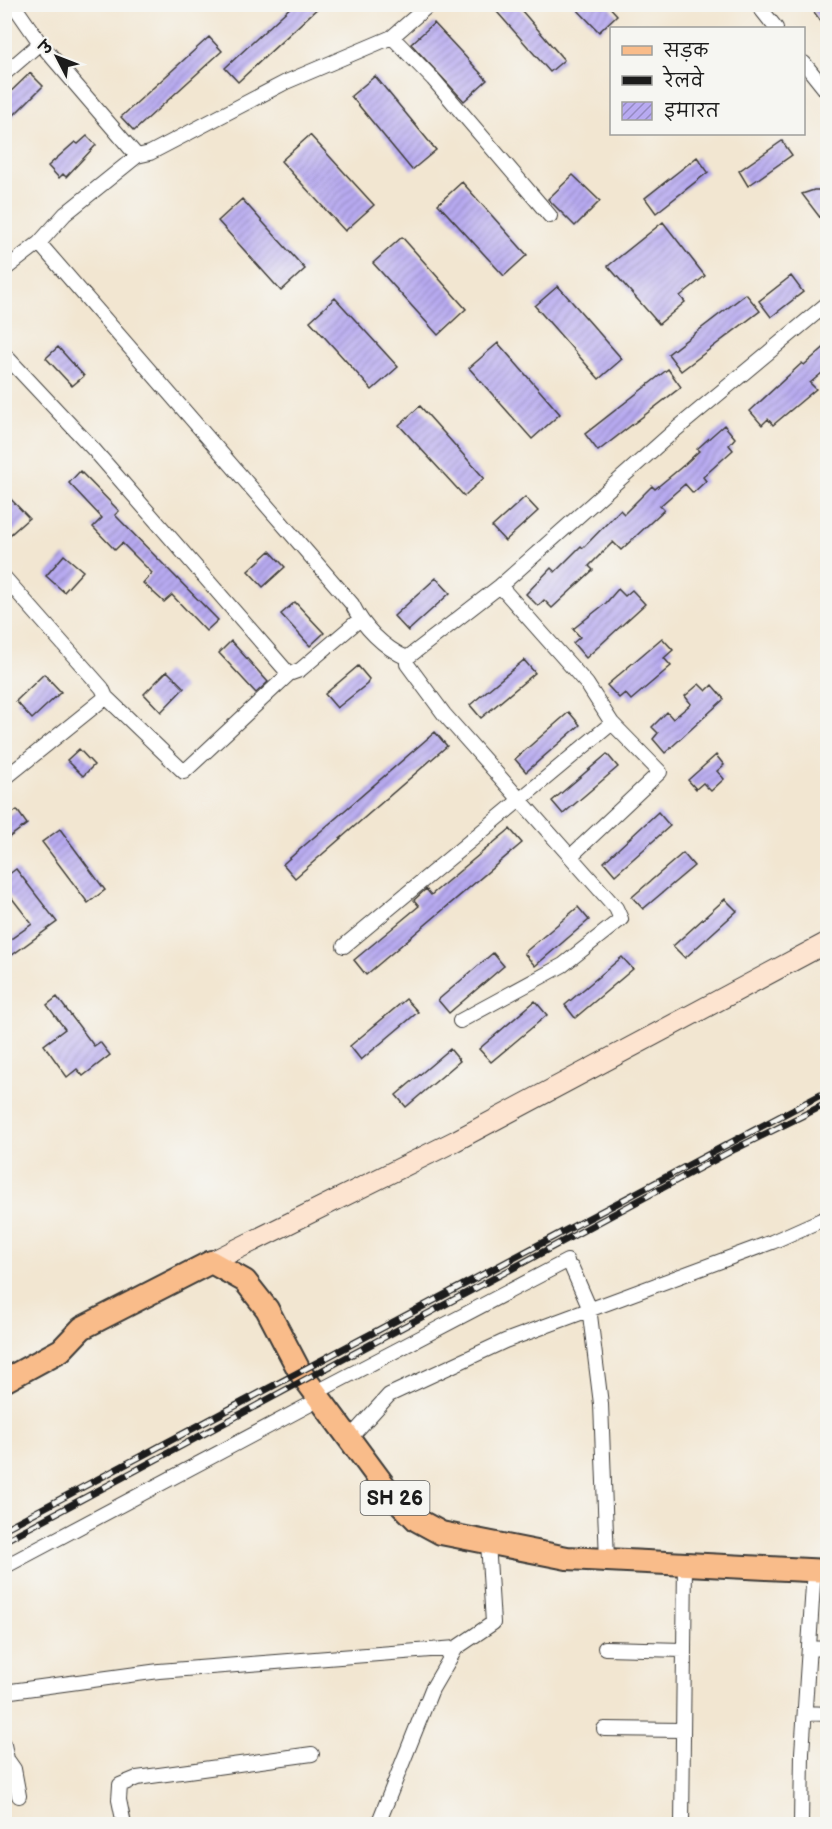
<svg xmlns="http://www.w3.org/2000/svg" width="832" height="1829" viewBox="0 0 832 1829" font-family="'Balsamiq Sans','Playpen Sans Deva',sans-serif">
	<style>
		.building { fill: url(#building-hatch) }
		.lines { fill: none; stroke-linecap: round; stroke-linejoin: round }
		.street-casing { stroke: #3c3a37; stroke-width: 16 }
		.secondary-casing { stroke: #3c3a37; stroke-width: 22 }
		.primary-casing { stroke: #3c3a37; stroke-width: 26 }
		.street { stroke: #fff; stroke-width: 14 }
		.secondary { stroke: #fde4d0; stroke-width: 20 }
		.primary { stroke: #f9bc8a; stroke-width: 22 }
		.rail-casing { stroke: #1c1c1c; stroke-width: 7 }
		.rail { stroke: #f6f6f2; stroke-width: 4.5; stroke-dasharray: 14; stroke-linecap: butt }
		.labels { text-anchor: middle; stroke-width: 4.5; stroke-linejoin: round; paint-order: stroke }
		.shield { fill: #f6f6f2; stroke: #5d5d5c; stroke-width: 1.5 }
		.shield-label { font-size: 20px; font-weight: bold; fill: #1c1c1c }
	</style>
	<defs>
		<pattern id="building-hatch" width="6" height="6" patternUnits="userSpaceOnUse" patternTransform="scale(1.5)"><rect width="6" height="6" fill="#b8aaf1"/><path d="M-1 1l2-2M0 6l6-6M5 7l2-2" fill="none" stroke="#958ac2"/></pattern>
	</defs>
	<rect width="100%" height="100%" fill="#f6f6f2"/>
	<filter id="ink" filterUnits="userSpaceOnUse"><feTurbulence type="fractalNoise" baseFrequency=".0167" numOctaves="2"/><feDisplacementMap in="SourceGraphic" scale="12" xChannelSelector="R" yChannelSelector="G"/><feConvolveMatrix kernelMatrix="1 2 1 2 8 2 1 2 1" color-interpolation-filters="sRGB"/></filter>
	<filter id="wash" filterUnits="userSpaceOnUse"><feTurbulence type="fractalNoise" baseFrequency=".008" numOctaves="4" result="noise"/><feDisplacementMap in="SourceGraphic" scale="24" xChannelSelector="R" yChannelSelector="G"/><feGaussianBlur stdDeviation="1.35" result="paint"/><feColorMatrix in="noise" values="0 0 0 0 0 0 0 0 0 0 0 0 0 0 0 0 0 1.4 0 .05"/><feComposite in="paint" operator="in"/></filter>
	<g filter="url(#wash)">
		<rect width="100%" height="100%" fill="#f2e6d1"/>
		<g id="blocks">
			<path class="building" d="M294 4H322L238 82 225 68Z
				M490 4H516L564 60 550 72Z
				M572 4H607L617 15 599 32Z
				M808 4H828V31Z
				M434 23 487 80 464 101 411 44Z
				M209 37 222 51 134 131 121 117Z
				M30 73 43 86 4 125V98Z
				M375 76 436 150 412 170 351 96Z
				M310 135 374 205 345 231 281 161Z
				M87 136 96 145 66 177 63 174 59 178 48 166 75 142 78 144Z
				M782 141 792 155 748 186 739 171Z
				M697 157 708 172 656 213 645 198Z
				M573 175 600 201 575 226 548 199Z
				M462 182 527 255 504 276 438 204Z
				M814 190H820L828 198V228L802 194Z
				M242 199 305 269 281 291 218 221Z
				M663 222 705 276 680 296 685 302 659 324 608 266Z
				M402 237 466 309 438 335 373 263Z
				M791 276 803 292 771 317 759 301Z
				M558 286 622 359 599 379 535 306Z
				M746 294 760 311 681 371 668 354Z
				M335 298 398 367 372 390 310 321Z
				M498 343 560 414 532 439 469 368Z
				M828 344V368L810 383 816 389 773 425 768 419 762 425 750 411 802 363 804 365Z
				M58 347 84 376 72 386 46 358Z
				M668 369 681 387 598 451 585 434Z
				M420 406 484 478 464 496 399 425Z
				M724 425 735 438 729 445 733 450 703 477 706 481 693 493 685 484 660 506 664 510 621 550 613 542 589 566 593 570 552 608 544 600 538 606 526 594 551 568 555 572 581 546 583 548 620 510 624 514 652 486 655 489 684 465 699 451 697 449Z
				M80 471 119 511 115 515 218 620 206 631 172 595 164 602 143 583 152 573 122 543 115 550 93 527 102 518 69 483Z
				M4 492 29 518 4 540Z
				M525 497 538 511 505 541 492 527Z
				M270 551 285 567 263 587 248 571Z
				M64 555 83 571 64 592 46 576Z
				M436 578 450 593 408 631 394 616Z
				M618 589 625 596 632 590 645 604 586 658 573 643 580 637 573 629 606 603Z
				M295 602 324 633 310 646 281 614Z
				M662 638 673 650 664 658 671 666 631 700 625 693 619 698 607 685Z
				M231 641 268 682 256 693 219 653Z
				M524 660 535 673 481 718 470 705Z
				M358 666 369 679 367 684 337 708 325 694Z
				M167 671 184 688 161 712 144 694Z
				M44 674 61 692 32 719 16 701Z
				M699 684 706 691 712 685 724 699 665 753 653 739 658 733 652 727 667 712 673 719 691 704 685 696Z
				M569 712 580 725 526 772 515 759Z
				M435 732 447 746 295 878 283 864Z
				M79 749 94 765 83 776 67 760Z
				M607 754 618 767 563 814 552 801Z
				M716 755 724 765 717 771 724 779 711 791 703 783 696 789 688 780Z
				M17 810 27 824 4 841V820Z
				M658 812 670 826 615 875 604 862Z
				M60 829 105 890 88 903 42 842Z
				M510 829 522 843 366 975 354 960 419 906 414 900 426 889 431 895Z
				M683 853 694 866 643 909 632 897Z
				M16 869 57 922 4 961V944L32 924 4 888V878Z
				M725 899 737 911 685 958 673 946Z
				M578 907 589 920 535 966 524 953Z
				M493 953 504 966 449 1013 438 1000Z
				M622 957 633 969 575 1018 565 1005Z
				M57 997 94 1046 100 1042 110 1055 83 1076 77 1069 67 1077 44 1045 65 1029 47 1005Z
				M406 999 418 1012 361 1060 350 1046Z
				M535 1001 547 1015 491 1062 479 1049Z
				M450 1049 460 1061 406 1107 396 1095Z"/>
		</g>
	</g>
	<g filter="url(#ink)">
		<use href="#blocks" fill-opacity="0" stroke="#3c3a37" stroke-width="1.5"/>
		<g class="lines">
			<defs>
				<path id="street" d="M13 4 40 43 137 156
					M757 4 776 28
					M392 37 433 79 550 216
					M804 63 828 93
					M4 74 40 43
					M39 243 352 604C363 627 384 648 407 658
					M4 270 39 243 65 214 137 156 150 153 286 82 392 37 430 4
					M4 354 95 451 289 674
					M4 577 102 688 106 697 184 772 289 674 300 670 359 620
					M500 586 587 684 612 723 660 772 571 856
					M4 779 106 697
					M344 946 612 723
					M460 1021 563 965 621 919 616 908 444 714 407 664V658L500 586 674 431 828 303
					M572 1268 589 1307 601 1404 607 1560
					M315 1393 567 1261
					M349 1439 389 1395 505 1341 772 1242 828 1217
					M4 1567 320 1399
					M605 1648 683 1650
					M809 1648 828 1649
					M4 1692 159 1671 456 1648
					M805 1713 828 1714
					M604 1729 682 1730
					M4 1745 7 1759 14 1769 19 1796
					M124 1824 119 1800 120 1785 137 1778 312 1754
					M378 1824 432 1689 456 1648 493 1623 488 1542
					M682 1824 685 1563
					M801 1824 802 1753 814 1570"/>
				<path id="secondary" d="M211 1262 455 1141 828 942"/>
				<path id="primary" d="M4 1381 61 1350 82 1328 211 1262 245 1281 267 1309 300 1372 388 1491 417 1520 441 1533 567 1558 828 1571"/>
			</defs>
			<use href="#street" class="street-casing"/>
			<use href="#secondary" class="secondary-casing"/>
			<use href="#primary" class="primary-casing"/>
			<use href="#street" class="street"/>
			<use href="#secondary" class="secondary"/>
			<use href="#primary" class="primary"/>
			<defs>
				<path id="rail" d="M4 1529 828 1091
					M4 1541 735 1149 828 1103"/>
			</defs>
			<use href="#rail" class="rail-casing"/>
			<use href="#rail" class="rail"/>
		</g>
	</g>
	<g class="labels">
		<rect class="shield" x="360.5" y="1481" width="69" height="34" rx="4.5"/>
		<g class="shield-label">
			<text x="395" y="1505">SH 26</text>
		</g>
	</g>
	<rect width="832" height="1829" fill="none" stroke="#f6f6f2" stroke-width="24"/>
	<rect x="610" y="27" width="195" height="108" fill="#f6f6f2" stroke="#9f9f9c" stroke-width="1.5"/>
	<rect x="622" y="46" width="30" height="9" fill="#f9bc8a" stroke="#9f9f9c" stroke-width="1.5"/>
	<text x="664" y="57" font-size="18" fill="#1c1c1c">सड़क</text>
	<rect x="622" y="76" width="30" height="9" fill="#1c1c1c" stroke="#9f9f9c" stroke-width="1.5"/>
	<text x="664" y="87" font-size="18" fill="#1c1c1c">रेलवे</text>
	<rect x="622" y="102" width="30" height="18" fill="url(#building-hatch)" stroke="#9f9f9c" stroke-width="1.5"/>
	<text x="664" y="117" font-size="18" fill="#1c1c1c">इमारत</text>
	<g transform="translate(57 57) rotate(312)" stroke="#f6f6f2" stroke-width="4.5" paint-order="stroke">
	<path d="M0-4.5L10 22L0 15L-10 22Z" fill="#1c1c1c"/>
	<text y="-9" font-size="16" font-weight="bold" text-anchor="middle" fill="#1c1c1c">उ</text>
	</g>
</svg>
